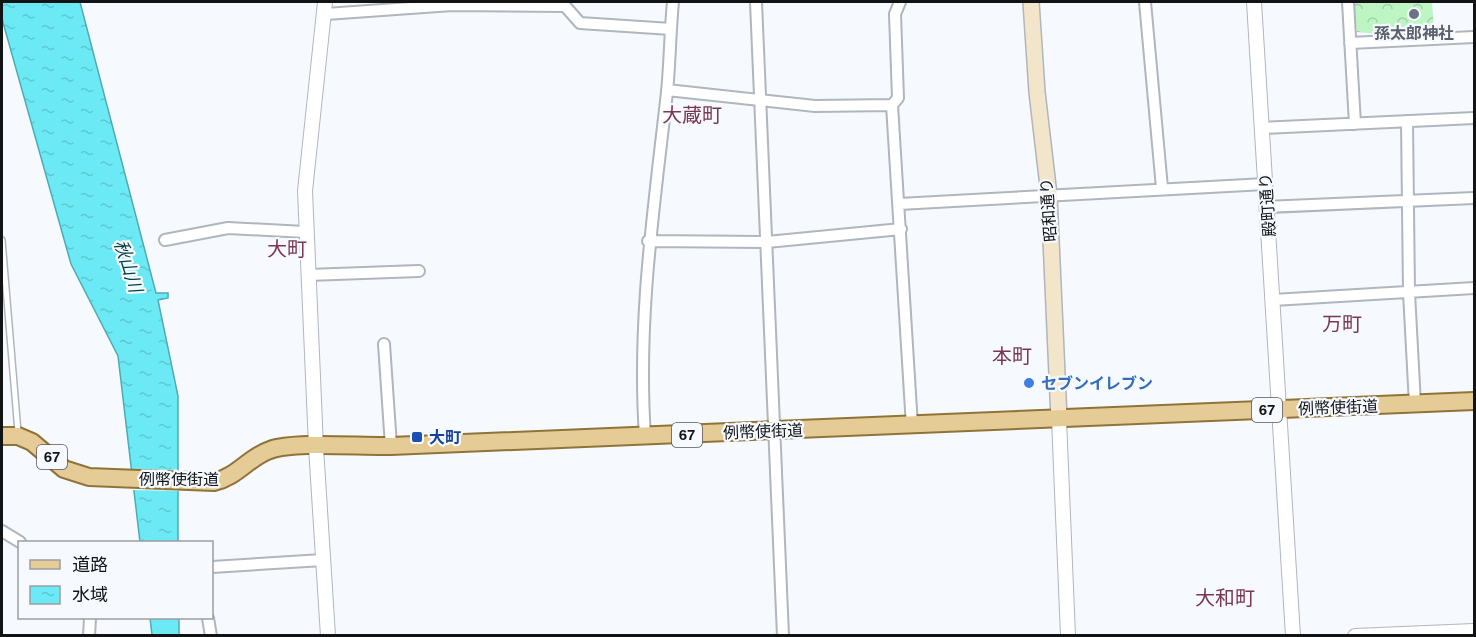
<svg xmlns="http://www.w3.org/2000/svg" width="1476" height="637" viewBox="0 0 1476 637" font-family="Arial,'Noto Sans JP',sans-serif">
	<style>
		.forest { fill: url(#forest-crowns) }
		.water { fill: url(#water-ripples); stroke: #50aab2; stroke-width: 1.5 }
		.pier { fill: #f6faff }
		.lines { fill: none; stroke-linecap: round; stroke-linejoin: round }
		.service-casing { stroke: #afb6bd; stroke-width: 8 }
		.minor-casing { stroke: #afb6bd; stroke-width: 14 }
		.tertiary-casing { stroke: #afb6bd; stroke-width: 16 }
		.secondary-casing { stroke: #afb6bd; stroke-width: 18 }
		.primary-casing { stroke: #8f743a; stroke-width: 20 }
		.service { stroke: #fff; stroke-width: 5 }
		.minor { stroke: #fff; stroke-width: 10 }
		.tertiary { stroke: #fff; stroke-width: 14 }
		.secondary { stroke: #f2e5ca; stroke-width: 15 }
		.primary { stroke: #e5cb95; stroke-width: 16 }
		.worship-dot { fill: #6b7280; stroke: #f6faff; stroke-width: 2 }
		.shop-dot { fill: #3f7fe0; stroke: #f6faff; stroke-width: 2 }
		.transit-dot { fill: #1a4fb4; stroke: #f6faff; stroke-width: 2 }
		.labels { text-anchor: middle; stroke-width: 4.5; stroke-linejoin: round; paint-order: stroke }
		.shield { fill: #f6faff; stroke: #56585b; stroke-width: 1.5 }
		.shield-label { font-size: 15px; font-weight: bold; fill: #111315 }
		.worship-label { font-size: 16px; font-weight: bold; fill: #5b616d; stroke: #f6faff }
		.street-label { font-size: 16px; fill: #111315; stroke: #f6faff }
		.shop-label { font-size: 16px; font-weight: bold; fill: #366cbe; stroke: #f6faff; text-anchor: start }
		.transit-label { font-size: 16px; font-weight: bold; fill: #164399; stroke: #f6faff; text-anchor: start }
		.water-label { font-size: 18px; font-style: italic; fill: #003e43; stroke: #f6faff }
		.quarter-label { font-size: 20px; fill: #7b3752; stroke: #f6faff }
	</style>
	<defs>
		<pattern id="forest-crowns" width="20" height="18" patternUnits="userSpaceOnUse" patternTransform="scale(1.5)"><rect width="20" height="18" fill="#bdf5c3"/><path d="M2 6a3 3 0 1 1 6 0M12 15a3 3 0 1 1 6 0" fill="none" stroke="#a1d1a7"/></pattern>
		<pattern id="water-ripples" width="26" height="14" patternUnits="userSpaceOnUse" patternTransform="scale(1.5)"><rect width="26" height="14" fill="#6beaf5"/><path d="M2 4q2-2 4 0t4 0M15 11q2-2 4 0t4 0" fill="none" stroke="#5cc8d1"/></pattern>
	</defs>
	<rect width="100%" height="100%" fill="#f6faff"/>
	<path class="forest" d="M1353 2H1432L1434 30 1378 34 1357 32Z"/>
	<path class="water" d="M2 2H80L156 293H168V298L158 300 178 396V542H140L118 356 71 264 2 19Z
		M150 618H179V635H152Z"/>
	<path class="pier" d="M128 469 181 470V491L130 490Z"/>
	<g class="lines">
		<defs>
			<path id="service" d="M2 240 18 432"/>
			<path id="minor" d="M756 2 783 636
				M1145 2 1162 188
				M1348 2 1355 124
				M326 14 452 5 565 6 580 23 671 29
				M1350 43 1474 37
				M667 90 815 106 892 105 898 98 895 14 900 2
				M892 105 912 426
				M1407 121 1409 293 1415 404
				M1262 128 1474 118
				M899 204 1265 184
				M1267 207 1474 198
				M165 240 228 228 305 232
				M648 241 767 242 901 229
				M308 275 419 271
				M1273 300 1474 288
				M384 344 391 446
				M645 436C637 320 654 208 667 92 670 62 670 32 673 2
				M2 531 20 542
				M212 567 323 560
				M208 618 211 636
				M89 636 90 618"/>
			<path id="tertiary" d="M325 2 305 191 316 447 328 636
				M1254 2 1293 636
				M1059 419 1068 636
				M1355 636 1474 631"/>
			<path id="secondary" d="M1031 2 1037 92 1049 195 1059 419"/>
			<path id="primary" d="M2 436H18L32 442 64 469 89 477 214 482C237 477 249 457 270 450 295 441 362 447 391 446L1474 401"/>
		</defs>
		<use href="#service" class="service-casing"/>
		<use href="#minor" class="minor-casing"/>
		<use href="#tertiary" class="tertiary-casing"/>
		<use href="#secondary" class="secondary-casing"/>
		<use href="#primary" class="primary-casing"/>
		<use href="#service" class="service"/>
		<use href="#minor" class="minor"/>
		<use href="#tertiary" class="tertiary"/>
		<use href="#secondary" class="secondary"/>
		<use href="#primary" class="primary"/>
	</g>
	<circle class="worship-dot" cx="1414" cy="14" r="6"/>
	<circle class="shop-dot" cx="1029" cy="383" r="6"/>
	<rect class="transit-dot" x="411" y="431" width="12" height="12" rx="3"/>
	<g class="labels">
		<g class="shield">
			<rect x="1252" y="398" width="30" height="24" rx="4.5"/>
			<rect x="672" y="423" width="30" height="24" rx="4.5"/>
			<rect x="37" y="445" width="30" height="24" rx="4.5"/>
		</g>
		<g class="shield-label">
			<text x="1267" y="415">67</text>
			<text x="687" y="440">67</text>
			<text x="52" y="462">67</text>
		</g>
		<g class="worship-label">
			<text x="1414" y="39">孫太郎神社</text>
		</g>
		<g class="street-label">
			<text transform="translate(1267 205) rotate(-94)" y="6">殿町通り</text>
			<text transform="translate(1048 210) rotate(-94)" y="6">昭和通り</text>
			<text transform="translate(1338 407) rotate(-2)" y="6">例幣使街道</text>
			<text transform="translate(763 431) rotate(-2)" y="6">例幣使街道</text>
			<text x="179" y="485">例幣使街道</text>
		</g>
		<g class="shop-label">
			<text x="1041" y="389">セブンイレブン</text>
		</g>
		<g class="transit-label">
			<text x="429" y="443">大町</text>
		</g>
		<g class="water-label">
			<text transform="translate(128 266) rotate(72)" y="6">秋山川</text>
		</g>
		<g class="quarter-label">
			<text x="692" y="122">大蔵町</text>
			<text x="287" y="256">大町</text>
			<text x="1342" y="331">万町</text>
			<text x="1012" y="363">本町</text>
			<text x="1225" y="605">大和町</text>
		</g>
	</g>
	<rect width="1476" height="637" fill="none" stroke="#111315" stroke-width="6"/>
	<rect x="18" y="541" width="195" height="78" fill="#f6faff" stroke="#9a9ea1" stroke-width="1.5"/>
	<rect x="30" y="560" width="30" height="9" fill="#e5cb95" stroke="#9a9ea1" stroke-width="1.5"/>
	<text x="72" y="571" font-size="18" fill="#111315">道路</text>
	<rect x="30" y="586" width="30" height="18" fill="url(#water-ripples)" stroke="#9a9ea1" stroke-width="1.5"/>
	<text x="72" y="601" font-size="18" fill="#111315">水域</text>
</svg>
